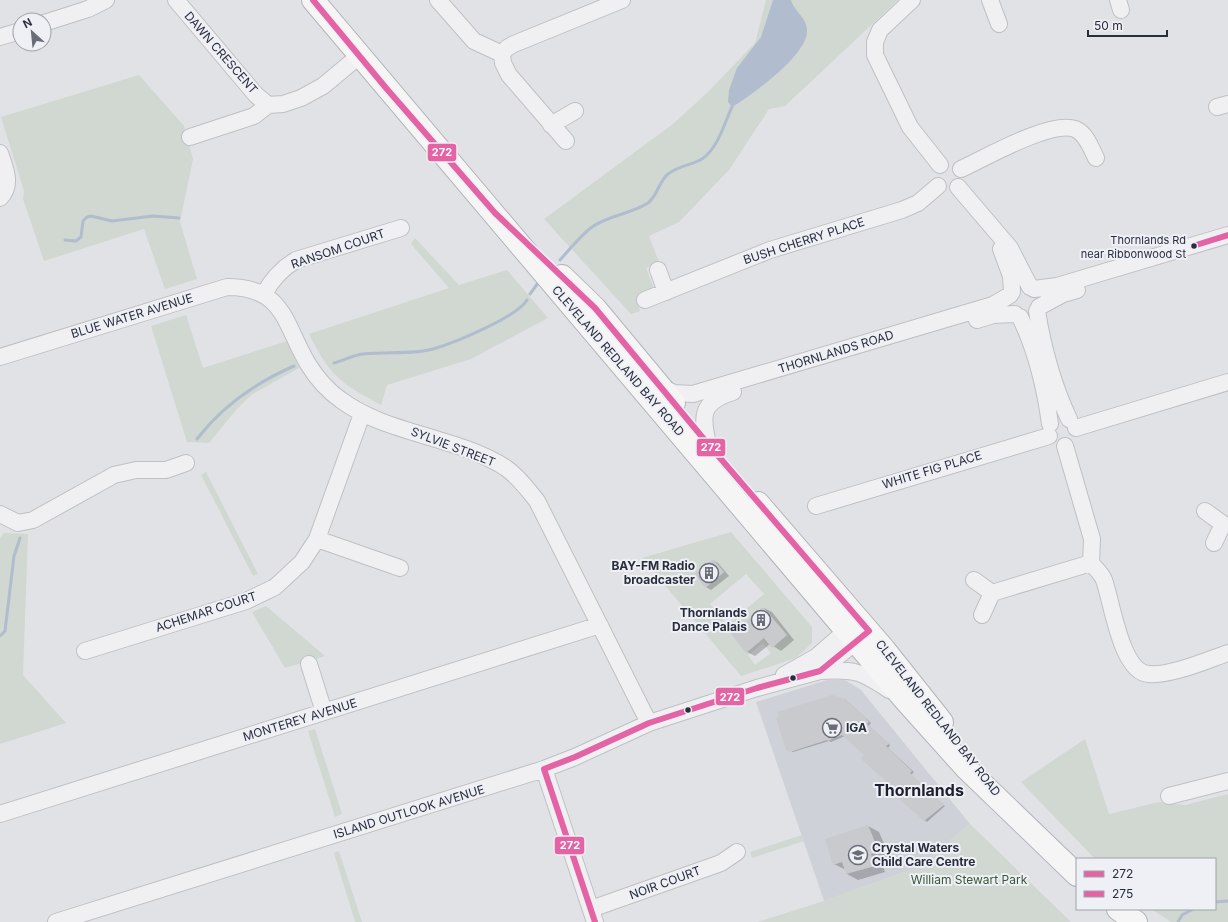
<svg xmlns="http://www.w3.org/2000/svg" width="1228" height="922" viewBox="0 0 1228 922" font-family="Inter,sans-serif">
	<style>
		.built { fill: #cfd1d8 }
		.green { fill: #d0d8d1; fill-rule: evenodd }
		.water { fill: #b1bcce }
		.shadow { fill: #0003 }
		.lines { fill: none; stroke-linecap: round; stroke-linejoin: round }
		.stream { stroke: #b1bcce; stroke-width: 3 }
		.building { fill: #c9cacd }
		.minor-casing { stroke: #bfc0c3; stroke-width: 18 }
		.highway-casing { stroke: #b3b5ba; stroke-width: 24 }
		.minor { stroke: #f0f0f2; stroke-width: 16 }
		.highway { stroke: #f5f5f6; stroke-width: 22 }
		.bus-1-casing { stroke: #eef0f5; stroke-width: 9 }
		.bus-2-casing { stroke: #eef0f5; stroke-width: 9 }
		.bus-1 { stroke: #e463a4; stroke-width: 6 }
		.bus-2 { stroke: #e463a4; stroke-width: 6 }
		.bus-dot { fill: #292e3d; stroke: #eef0f5; stroke-width: 1.5 }
		.labels { text-anchor: middle; stroke-width: 4; stroke-linejoin: round; paint-order: stroke }
		.bus-label { font-size: 11px; fill: #292e3d; stroke: #eef0f5; text-anchor: end }
		.street-label { font-size: 12px; fill: #292e3d; stroke: #eef0f5 }
		.poi-label { font-size: 12px; font-weight: bold; fill: #292e3d; stroke: #eef0f5; text-anchor: end }
		.park-label { font-size: 12px; fill: #395738; stroke: #eef0f5 }
		.district-label { font-size: 16px; font-weight: bold; fill: #1c1f2e; stroke: #eef0f5 }
		.line-badge { stroke: #eef0f5; stroke-width: 1.5 }
		.badge-label { font-size: 11px; text-anchor: middle; font-weight: bold; fill: #fff }
	</style>
	<rect width="100%" height="100%" fill="#e1e2e5"/>
	<path class="built" d="M827 680H845L861 690 970 824 918 867 824 901 756 702Z"/>
	<path class="green" d="M766 0H898L785 106 769 109 729 170 679 222 649 236 659 262 646 268 653 286 652 291 637 299 640 311 631 314 544 219 673 124 708 92 755 43Z
		M139 75 184 126 193 159 180 222 197 279 165 289 144 229 44 261 23 199 24 191 1 117Z
		M415 238 459 285 507 270 548 318 471 359 387 385 381 405C340 383 330 376 309 334L449 288 411 244Z
		M186 315 203 368 287 341 299 368 251 395 236 410 209 443 187 442 151 326Z
		M206 472 258 574 253 576 201 475Z
		M731 532 812 627V643L796 658 741 676 642 558ZM713 559 724 573 705 588 694 574ZM746 574 764 594 727 625 710 604ZM763 607 787 635 772 647 764 638 746 652 731 634ZM763 643 771 653 755 665 748 655Z
		M4 533 28 534 23 675 66 723 0 744V538Z
		M266 606 325 656 285 668 252 612Z
		M315 729 342 814 335 817 308 731Z
		M1085 739 1109 814 1159 802 1185 805 1228 794V922H1171L1151 909H1215V859H1095L1021 782Z
		M970 824 1071 922H757L824 901 918 867Z
		M802 835 804 841 752 858 750 852Z
		M339 851 362 922H355L334 853Z"/>
	<path class="water" d="M773 0H791C794 12 808 18 807 32 806 56 752 95 732 107L728 102 729 90 737 68 761 37Z"/>
	<path class="shadow" d="M713 560 718 563 729 576 711 590 706 587Z
		M764 608 772 612 794 640 781 651 770 644 755 656 747 652Z
		M845 699 867 719 871 723 869 726 890 745 888 748 914 772 911 775 945 806 927 822 886 786 889 782 865 755 845 736 831 742 829 741 793 752 789 750Z
		M868 826 879 832 886 848 884 849 887 858 881 860 885 872 858 880 847 874 846 870 834 864Z"/>
	<g class="lines">
		<path class="stream" d="M65 240 76 241 81 237 83 221 87 217 91 216 112 221 153 216 179 218
			M560 260C570 249 580 236 592 227 609 215 631 214 648 203 658 195 659 181 668 174 678 166 692 165 702 159 718 148 724 124 732 107
			M530 294 538 283
			M334 363C344 360 354 355 363 354 386 351 411 355 433 349 454 343 517 317 527 300
			M197 439C223 405 255 383 294 366
			M0 636 5 631 14 556 20 538
			M1215 902 1228 901
			M1178 922 1182 915 1193 909"/>
	</g>
	<path class="building" d="M713 559 724 572 705 588 694 574Z
		M763 607 787 635 772 648 764 638 746 653 731 634Z
		M832 695 845 699 865 717 869 722 867 724 889 744 886 746 912 771 910 773 944 805 924 821 884 786 887 782 861 759 864 755 842 735 828 741 827 740 790 752 786 750 776 718 779 717 777 712Z
		M868 825 875 842 874 843 877 852 871 854 875 866 846 874 842 862 833 865 825 839Z"/>
	<g class="lines">
		<defs>
			<path id="minor" d="M176 0 256 95 268 105
				M438 0 474 41 502 54
				M912 0 880 30 875 42V55L910 127 940 165
				M990 0 999 24
				M1118 0 1121 10
				M44 23 88 9 106 0
				M0 37 20 31
				M502 54 507 48 514 44 622 0
				M502 54 503 63 509 75 566 141
				M1217 107 1228 104
				M551 125 575 111
				M190 137 254 116 268 105 283 104 301 98 323 86 359 56
				M0 153C5 168 13 185 0 198
				M961 169C985 158 1051 120 1075 129 1086 133 1091 148 1096 158
				M958 187 1010 248 1030 287
				M1001 249 1011 276 1012 292
				M658 270 666 292
				M1034 289 1057 286 1228 235
				M264 294C272 279 281 269 296 260L401 228
				M645 300 770 250 902 210 918 203 938 186
				M1039 307 1063 294 1077 290
				M1037 311C1043 348 1053 385 1069 419
				M1020 317C1036 350 1045 387 1050 424
				M977 320 993 315 1015 314
				M0 357 227 287C285 287 284 324 308 364 316 377 328 391 341 400 388 435 457 436 506 468 519 477 528 490 537 501L649 723
				M661 387 674 393 693 394 993 305 1010 295
				M1076 428 1228 382
				M708 444C701 415 701 402 733 392
				M1065 446 1092 539 1091 563C1095 568 1102 574 1104 580 1112 602 1121 673 1149 674 1171 676 1207 660 1228 653
				M816 506 1049 436
				M1205 511 1223 524 1214 543
				M0 514 18 523 33 520 114 475 136 470H166L186 463
				M317 539 400 568
				M974 580 992 593 982 615
				M992 593 1091 563
				M85 651 246 601 275 587 302 562 317 539 362 414
				M309 664 324 712
				M820 671C854 669 861 671 889 690
				M784 675 816 657 854 624
				M544 769 595 922
				M1169 796 1228 781
				M0 814 600 625
				M591 909 721 863 737 852
				M56 922 544 769 575 757 649 723 757 688 820 671 864 635"/>
			<path id="highway" d="M313 0 904 699 965 767 1077 875
				M562 276 595 308 674 403
				M758 503 884 649 942 722
				M1118 909 1136 922"/>
		</defs>
		<use href="#minor" class="minor-casing"/>
		<use href="#highway" class="highway-casing"/>
		<use href="#minor" class="minor"/>
		<use href="#highway" class="highway"/>
		<defs>
			<path id="bus-1" d="M313 0 386 88 495 213 595 308 708 444 869 631 820 671 757 688 649 723 575 757 544 769
				M544 769 595 922"/>
			<path id="bus-2" d="M1193 246 1228 235"/>
		</defs>
		<use href="#bus-1" class="bus-1-casing"/>
		<use href="#bus-2" class="bus-2-casing"/>
		<use href="#bus-1" class="bus-1"/>
		<use href="#bus-2" class="bus-2"/>
	</g>
	<defs>
		<symbol id="building-ring" viewBox="-11 -11 22 22"><circle r="9.5" fill="#eef0f5" stroke="#696d78" stroke-width="1.5"/><path d="M-4-6H4V6H1V3H-1V6H-4ZM-2.5-4.3h1.7v1.8h-1.7ZM.8-4.3h1.7v1.8H.8ZM-2.5-1h1.7V.8h-1.7ZM.8-1h1.7V.8H.8Z" fill="#696d78"/></symbol>
		<symbol id="supermarket-ring" viewBox="-11 -11 22 22"><circle r="9.5" fill="#eef0f5" stroke="#696d78" stroke-width="1.5"/><path d="M-6-5.5h2.5l.6 2H6L4.5 2H-2.5L-4.4-4H-6ZM-1.5 3.2a1.3 1.3 0 1 0 .1 0ZM3 3.2a1.3 1.3 0 1 0 .1 0Z" fill="#696d78"/></symbol>
		<symbol id="school-ring" viewBox="-11 -11 22 22"><circle r="9.5" fill="#eef0f5" stroke="#696d78" stroke-width="1.5"/><path d="M0-5L7-2L0 1L-7-2ZM-4 1L0 2.5L4 1V4Q0 6-4 4Z" fill="#696d78"/></symbol>
	</defs>
	<g fill-rule="evenodd">
		<use href="#building-ring" x="698" y="562" width="22" height="22"/>
		<use href="#building-ring" x="750" y="609" width="22" height="22"/>
		<use href="#supermarket-ring" x="821" y="717" width="22" height="22"/>
		<use href="#school-ring" x="847" y="844" width="22" height="22"/>
	</g>
	<g class="bus-dot">
		<circle cx="1194" cy="246" r="3.5"/>
		<circle cx="793" cy="678" r="3.5"/>
		<circle cx="688" cy="710" r="3.5"/>
	</g>
	<g class="labels">
		<g class="bus-label">
			<text x="1186" y="244">Thornlands Rd<tspan x="1186" dy="14">near Ribbonwood St</tspan></text>
		</g>
		<g class="street-label">
			<text transform="translate(221 53) rotate(49)" y="4">DAWN CRESCENT</text>
			<text transform="translate(804 241) rotate(-18)" y="4">BUSH CHERRY PLACE</text>
			<text transform="translate(338 249) rotate(-19)" y="4">RANSOM COURT</text>
			<text transform="translate(132 316) rotate(-17)" y="4">BLUE WATER AVENUE</text>
			<text transform="translate(836 352) rotate(-17)" y="4">THORNLANDS ROAD</text>
			<text transform="translate(618 361) rotate(49)" y="4">CLEVELAND REDLAND BAY ROAD</text>
			<text transform="translate(453 447) rotate(21)" y="4">SYLVIE STREET</text>
			<text transform="translate(932 470) rotate(-17)" y="4">WHITE FIG PLACE</text>
			<text transform="translate(206 612) rotate(-18)" y="4">ACHEMAR COURT</text>
			<text transform="translate(938 718) rotate(52)" y="4">CLEVELAND REDLAND BAY ROAD</text>
			<text transform="translate(300 720) rotate(-17)" y="4">MONTEREY AVENUE</text>
			<text transform="translate(409 812) rotate(-17)" y="4">ISLAND OUTLOOK AVENUE</text>
			<text transform="translate(665 883) rotate(-20)" y="4">NOIR COURT</text>
		</g>
		<g class="poi-label">
			<text x="695" y="570">BAY-FM Radio<tspan x="695" dy="14">broadcaster</tspan></text>
			<text x="747" y="617">Thornlands<tspan x="747" dy="14">Dance Palais</tspan></text>
			<text x="846" y="732" text-anchor="start">IGA</text>
			<text x="872" y="852" text-anchor="start">Crystal Waters<tspan x="872" dy="14">Child Care Centre</tspan></text>
		</g>
		<g class="park-label">
			<text x="969" y="884">William Stewart Park</text>
		</g>
		<g class="district-label">
			<text x="919" y="796">Thornlands</text>
		</g>
	</g>
	<g class="line-badge">
		<rect x="427" y="143" width="30" height="19" rx="4" fill="#e463a4"/>
		<rect x="696" y="438" width="30" height="19" rx="4" fill="#e463a4"/>
		<rect x="715" y="687" width="30" height="19" rx="4" fill="#e463a4"/>
		<rect x="554" y="836" width="31" height="19" rx="4" fill="#e463a4"/>
	</g>
	<g class="badge-label">
		<text x="442" y="156">272</text>
		<text x="711" y="451">272</text>
		<text x="730" y="701">272</text>
		<text x="570" y="849">272</text>
	</g>
	<rect x="1076" y="858" width="140" height="52" fill="#eef0f5" stroke="#9fa2ab"/>
	<rect x="1084" y="871" width="20" height="6" fill="#e463a4" stroke="#9fa2ab"/>
	<text x="1112" y="878" font-size="12" fill="#292e3d">272</text>
	<rect x="1084" y="891" width="20" height="6" fill="#e463a4" stroke="#9fa2ab"/>
	<text x="1112" y="898" font-size="12" fill="#292e3d">275</text>
	<g transform="translate(32 32) rotate(333)"><circle r="19" fill="#eef0f5" stroke="#9fa2ab"/>
	<path d="M0-3L7 15L0 10L-7 15Z" fill="#696d78"/>
	<text y="-6" font-size="11" font-weight="bold" text-anchor="middle" fill="#292e3d">N</text>
	</g>
	<path d="M1088 30v6h79v-6" fill="none" stroke="#292e3d" stroke-width="2"/>
	<text x="1094" y="30" font-size="12" fill="#292e3d" stroke="#eef0f5" stroke-width="3" paint-order="stroke">50 m</text>
</svg>
